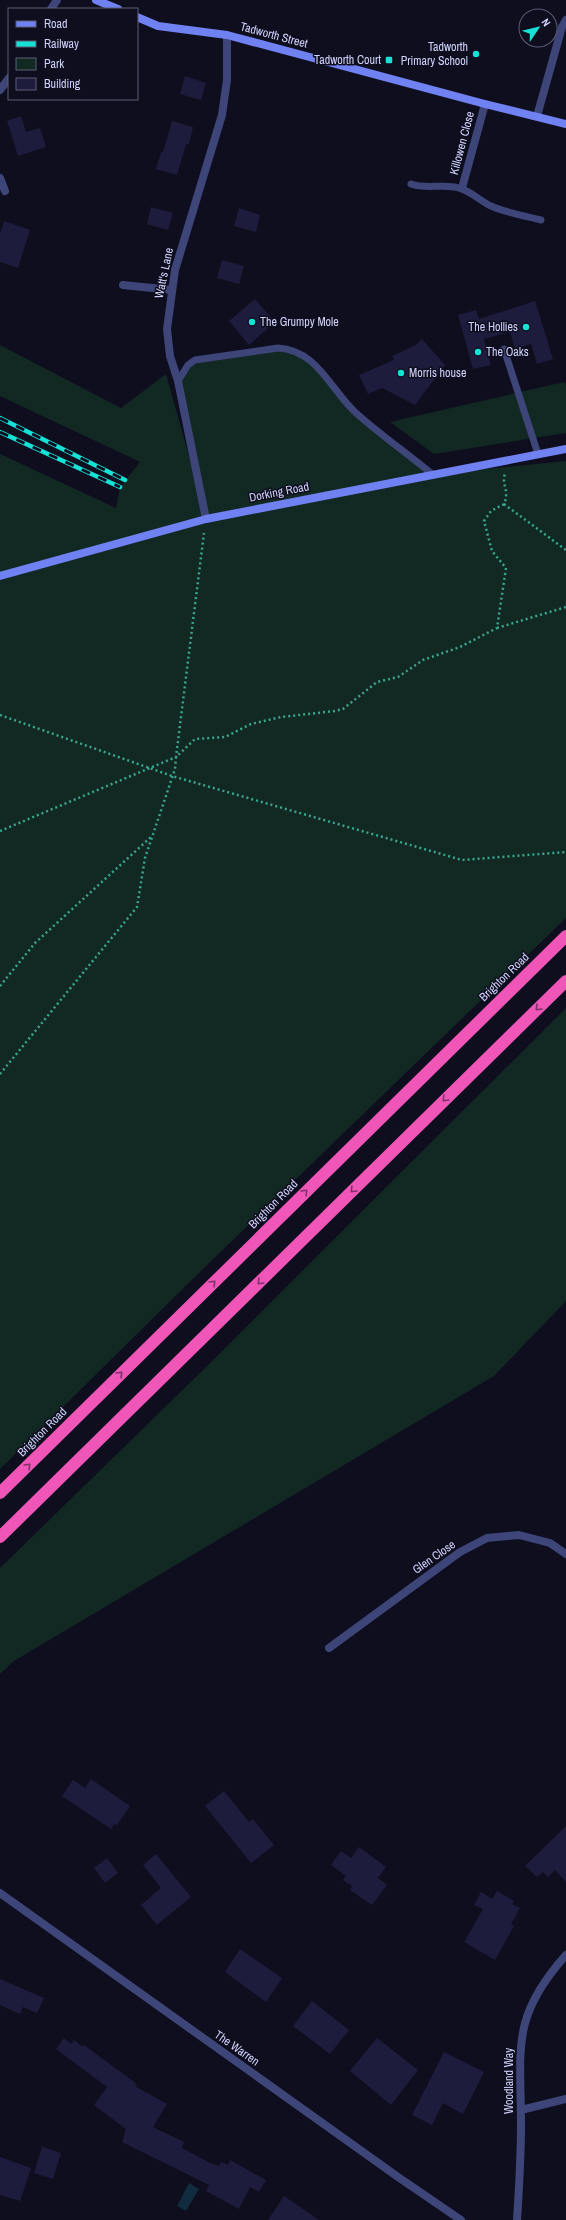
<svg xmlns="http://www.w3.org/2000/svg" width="566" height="2220" viewBox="0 0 566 2220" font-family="'Archivo Narrow',sans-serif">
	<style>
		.green { fill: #122823 }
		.water { fill: #112b3f }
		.building { fill: #1e1c3d }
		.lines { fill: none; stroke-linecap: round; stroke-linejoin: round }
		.path { stroke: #39a68e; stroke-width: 2.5; stroke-dasharray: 2 3; stroke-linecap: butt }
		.lane { stroke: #3e4579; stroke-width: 7 }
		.street { stroke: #3e4579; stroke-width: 8 }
		.secondary { stroke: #7081f2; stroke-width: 8 }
		.highway { stroke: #ef56b8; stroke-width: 12 }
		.rail-casing { stroke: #15e1d6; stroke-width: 4.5 }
		.rail { stroke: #0e0e1e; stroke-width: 3; stroke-dasharray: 9; stroke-linecap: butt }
		.oneway { stroke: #7e326b }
		.poi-dot { fill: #15e1d6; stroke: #0e0e1e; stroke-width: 1.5 }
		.labels { text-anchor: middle; stroke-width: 3; stroke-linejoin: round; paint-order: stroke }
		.street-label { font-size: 12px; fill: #d0d2fb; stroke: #0e0e1e }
		.poi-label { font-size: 12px; fill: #d0d2fb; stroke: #0e0e1e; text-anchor: end }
	</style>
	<rect width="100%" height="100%" fill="#0e0e1e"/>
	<path class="green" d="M0 345 121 408 166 374 204 510 178 381 195 360 278 348 300 353 354 412 432 474 566 461V918L204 1268 0 1469V454L116 508 120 487 140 462 0 396Z
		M564 382 566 385V433L434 454 390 422Z
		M566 1008V1301L494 1376 14 1661 0 1674V1568L201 1372Z"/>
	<path class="water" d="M189 2183 199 2189 186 2211 177 2206Z"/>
	<path class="building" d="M185 76 206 83 201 100 180 94Z
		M21 116 26 132 40 128 46 147 18 156 7 121Z
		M172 121 193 127 189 144H186L177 175 156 169 161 152H163Z
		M151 207 173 213 168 230 147 224Z
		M239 208 260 215 256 232 234 226Z
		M4 221 30 230 18 268 0 262V234Z
		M222 260 244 266 239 284 217 278Z
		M255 299 275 322 249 345 229 321Z
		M535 301 553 359 537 364 531 344 515 349 510 332 484 339 491 365 473 369 458 315 476 310 479 319Z
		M422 339 445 365 415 405 382 388 368 394 359 375 394 360 392 356 416 345Z
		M91 1779 130 1806 117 1825 114 1824 111 1829 62 1796 73 1780 85 1788Z
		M224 1791 249 1822 253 1819 274 1845 251 1863 205 1806Z
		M566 1826V1882L555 1870 548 1877 543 1872 537 1877 525 1866Z
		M359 1847 386 1867 378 1878 387 1885 372 1905 350 1890 352 1886 343 1880 346 1876 331 1865 341 1851 351 1858Z
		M156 1854 191 1897 157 1925 141 1905 161 1888 143 1865Z
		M107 1858 118 1873 105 1883 94 1868Z
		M497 1891 514 1901 512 1904 520 1908 511 1924 514 1926 495 1960 464 1942 483 1909 474 1905 481 1892 492 1899Z
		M240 1949 282 1978 266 2002 225 1972Z
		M0 1979 44 1998 37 2013 23 2007 20 2014 0 2005Z
		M312 2001 349 2030 330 2054 293 2026Z
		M64 2038 71 2044 74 2040 83 2047 84 2045 137 2084 135 2086 167 2104 153 2127 184 2142 182 2148 210 2163 219 2166 221 2162 228 2165 230 2160 266 2180 259 2192 250 2187 239 2209 206 2191 209 2185 122 2142 126 2129 94 2105 107 2087 56 2049Z
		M377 2038 418 2070 391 2105 350 2071Z
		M444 2052 484 2072 463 2114 443 2103 432 2125 412 2115Z
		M42 2147 61 2153 53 2179 34 2173Z
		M0 2157 31 2168 20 2201 0 2195Z
		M284 2196 319 2220H268Z"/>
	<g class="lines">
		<path class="path" d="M504 504 566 550
			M497 628 566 607
			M0 715 172 776 462 860 566 852
			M0 831 176 757 204 533
			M0 986 35 943 151 837
			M0 1074 137 907 145 858 175 769 176 757 195 739 225 737 251 724 281 717 335 711 343 709 377 682 398 677 423 660 460 647 497 628 506 568 492 551 484 521 491 511 504 504C510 490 501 484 505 474"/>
		<path class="lane" d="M411 184C427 190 443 183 459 188 471 191 480 201 491 206 507 213 525 216 541 220
			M504 349 538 454
			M178 381 188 365 195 360 278 348C317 350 330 389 355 412 379 434 407 453 432 474"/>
		<path class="street" d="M51 9 57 0
			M0 90 9 78
			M537 116 562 27 566 20
			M0 178 5 191
			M462 188 485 104
			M123 285 172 290
			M206 519 178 381 170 356 167 329 175 270 222 115 227 80V35
			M329 1648 460 1552 487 1538 519 1535 550 1543 566 1554
			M0 1893 398 2177 461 2220
			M521 2110 566 2099
			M517 2220C519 2189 521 2157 521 2125 521 2048 510 2018 566 1955"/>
		<path class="secondary" d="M96 0 118 9
			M137 17 158 26 227 35 485 104 566 124
			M0 576 206 519 566 449"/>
		<path class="highway" d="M0 1493 566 936
			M0 1537 566 981"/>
		<defs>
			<path id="rail" d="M0 418 125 480
				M0 432 120 487"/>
		</defs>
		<use href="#rail" class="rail-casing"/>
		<use href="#rail" class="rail"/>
	</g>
	<defs><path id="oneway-chevron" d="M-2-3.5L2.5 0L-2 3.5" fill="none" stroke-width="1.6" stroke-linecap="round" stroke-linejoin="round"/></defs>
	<g class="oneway">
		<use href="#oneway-chevron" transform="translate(538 1008) rotate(135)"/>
		<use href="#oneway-chevron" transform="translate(445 1099) rotate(135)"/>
		<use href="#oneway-chevron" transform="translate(353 1190) rotate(135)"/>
		<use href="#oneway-chevron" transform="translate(305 1192) rotate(-45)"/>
		<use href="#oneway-chevron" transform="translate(260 1282) rotate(135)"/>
		<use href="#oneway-chevron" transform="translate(213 1283) rotate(-45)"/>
		<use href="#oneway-chevron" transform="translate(120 1374) rotate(-45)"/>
		<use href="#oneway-chevron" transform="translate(28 1466) rotate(-45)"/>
	</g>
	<g class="poi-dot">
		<circle cx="476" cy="54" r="4"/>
		<rect x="385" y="56" width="8" height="8" rx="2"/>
		<circle cx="252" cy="322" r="4"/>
		<circle cx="526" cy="327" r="4"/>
		<circle cx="478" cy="352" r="4"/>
		<circle cx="401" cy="373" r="4"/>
	</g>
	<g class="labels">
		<g class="street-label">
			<text transform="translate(274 35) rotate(15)" y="4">Tadworth Street</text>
			<text transform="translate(462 143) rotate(-75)" y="4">Killowen Close</text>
			<text transform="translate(164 273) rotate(-78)" y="4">Watt's Lane</text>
			<text transform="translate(279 492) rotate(-11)" y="4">Dorking Road</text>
			<text transform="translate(504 977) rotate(-44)" y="4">Brighton Road</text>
			<text transform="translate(273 1204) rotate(-45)" y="4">Brighton Road</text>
			<text transform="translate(42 1432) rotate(-45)" y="4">Brighton Road</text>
			<text transform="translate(434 1557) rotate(-35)" y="4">Glen Close</text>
			<text transform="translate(237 2048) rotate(35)" y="4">The Warren</text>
			<text transform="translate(509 2081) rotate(-90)" y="4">Woodland Way</text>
		</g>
		<g class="poi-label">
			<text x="468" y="51">Tadworth<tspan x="468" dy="14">Primary School</tspan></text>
			<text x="381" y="64">Tadworth Court</text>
			<text x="260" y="326" text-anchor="start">The Grumpy Mole</text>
			<text x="518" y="331">The Hollies</text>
			<text x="486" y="356" text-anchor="start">The Oaks</text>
			<text x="409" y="377" text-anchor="start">Morris house</text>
		</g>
	</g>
	<rect x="8" y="8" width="130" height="92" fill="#0e0e1e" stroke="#5c5c76"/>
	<rect x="16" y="21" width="20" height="6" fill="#7081f2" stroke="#5c5c76"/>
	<text x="44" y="28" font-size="12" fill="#d0d2fb">Road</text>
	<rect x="16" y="41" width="20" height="6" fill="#15e1d6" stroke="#5c5c76"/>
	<text x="44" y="48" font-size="12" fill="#d0d2fb">Railway</text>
	<rect x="16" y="58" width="20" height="12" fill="#122823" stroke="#5c5c76"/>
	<text x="44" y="68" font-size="12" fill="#d0d2fb">Park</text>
	<rect x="16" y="78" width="20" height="12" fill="#1e1c3d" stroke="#5c5c76"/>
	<text x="44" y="88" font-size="12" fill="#d0d2fb">Building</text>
	<g transform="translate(538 28) rotate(55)"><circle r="19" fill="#0e0e1e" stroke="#5c5c76"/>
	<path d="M0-3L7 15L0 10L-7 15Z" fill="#15e1d6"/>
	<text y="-6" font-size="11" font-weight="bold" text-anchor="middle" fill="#d0d2fb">N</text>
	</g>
</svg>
